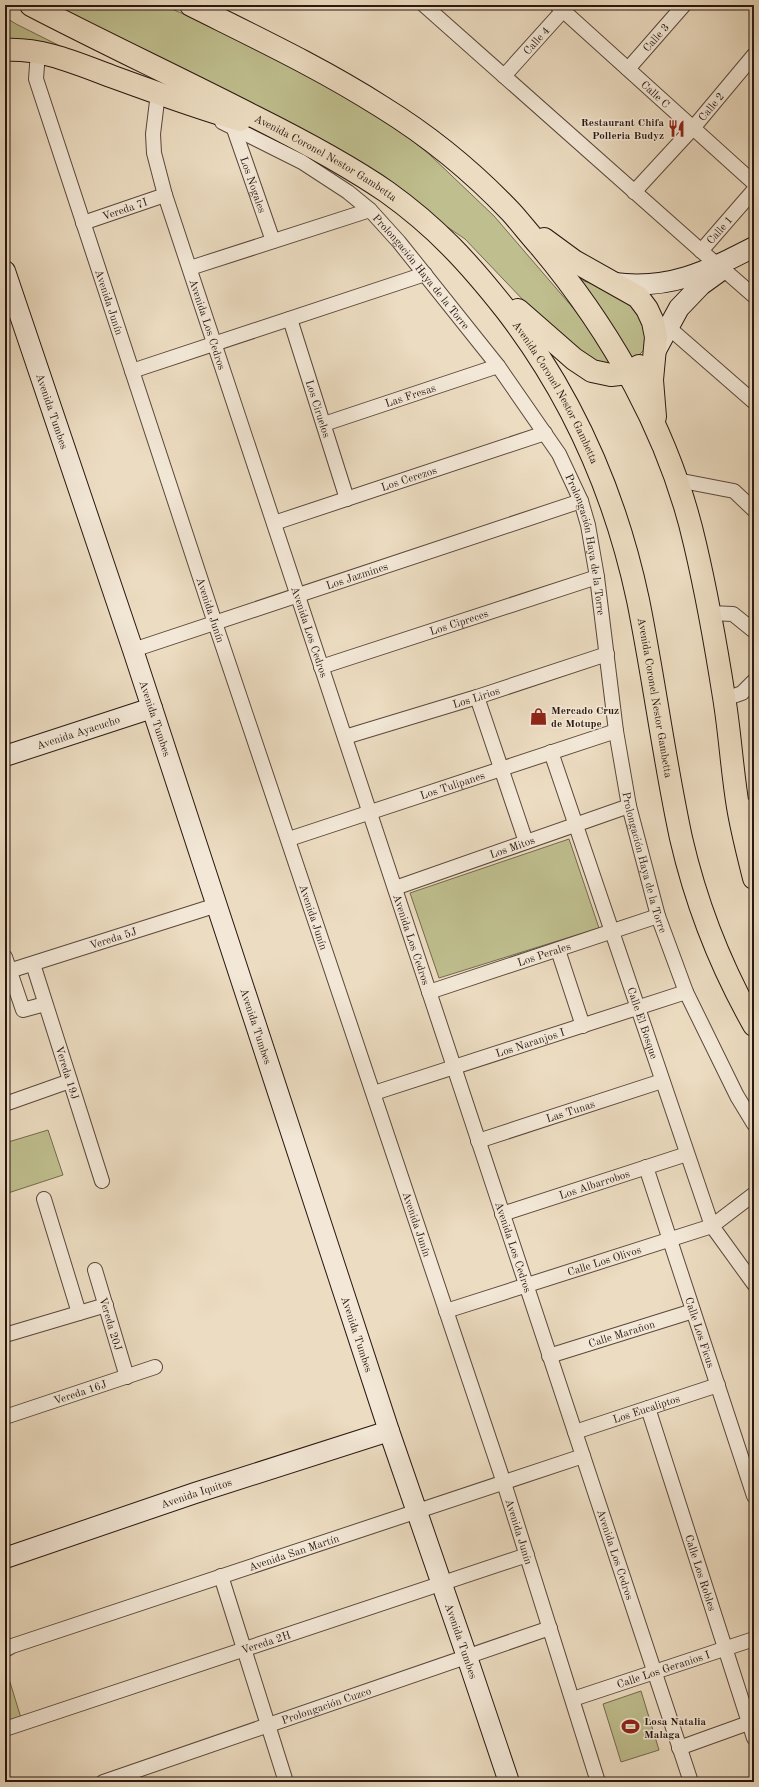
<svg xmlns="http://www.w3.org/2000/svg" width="759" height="1787" viewBox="0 0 759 1787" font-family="'Old Standard TT',serif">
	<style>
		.green { fill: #bfbe8e; stroke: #746a4f }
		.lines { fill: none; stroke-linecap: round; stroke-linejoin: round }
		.street-casing { stroke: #5a483c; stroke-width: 16 }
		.secondary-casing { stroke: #291710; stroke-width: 22 }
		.highway-casing { stroke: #291710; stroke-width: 24 }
		.street { stroke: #f3e8d7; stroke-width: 14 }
		.secondary { stroke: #f3e8d7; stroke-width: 20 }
		.highway { stroke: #ecdcc1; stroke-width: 22 }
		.labels { text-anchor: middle; stroke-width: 3; stroke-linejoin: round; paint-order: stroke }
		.street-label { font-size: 11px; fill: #291710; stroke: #f3e8d7 }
		.poi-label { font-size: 11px; font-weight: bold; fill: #291710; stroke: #f3e8d7; text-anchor: start }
	</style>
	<rect width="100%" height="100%" fill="#ecdcc1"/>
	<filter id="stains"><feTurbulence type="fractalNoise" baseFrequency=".005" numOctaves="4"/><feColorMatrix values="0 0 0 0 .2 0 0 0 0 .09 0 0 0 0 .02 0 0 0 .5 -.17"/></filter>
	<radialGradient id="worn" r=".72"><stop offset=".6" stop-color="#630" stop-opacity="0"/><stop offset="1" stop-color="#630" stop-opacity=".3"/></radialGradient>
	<path class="green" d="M45 5H163L283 58 382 116 429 154 494 216 580 316 617 368H603L545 323 465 239 340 154Z
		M5 17 16 24 92 62 5 47Z
		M563 267 584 281 624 295 646 319 645 349 635 359 629 361Z
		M569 839 599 928 439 978 410 893Z
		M48 1130 63 1175 5 1194V1143Z
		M5 1666 21 1718 5 1724Z
		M641 1691 659 1750 621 1762 603 1704Z"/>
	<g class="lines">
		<defs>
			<g id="street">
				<path d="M424 5 716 264"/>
				<path id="s1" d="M557 5 754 183"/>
				<path id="s2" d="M38 52 36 79 215 623 504 1483 598 1782"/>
				<path id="s3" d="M628 69 684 5"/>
				<path id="s4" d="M504 76 568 5"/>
				<path id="s5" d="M158 93 153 134 154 153 165 195 691 1782"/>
				<path id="s6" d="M222 122 302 162 348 192 370 210 399 242 498 366 559 454 581 501 588 525 597 577 616 731 629 806 658 916 686 992 737 1096 754 1124"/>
				<path id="s7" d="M234 129 273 241"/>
				<path id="s8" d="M634 192 693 128 754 55"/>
				<path id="s9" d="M83 223 165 195"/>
				<path id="s10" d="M701 251 754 190"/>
				<path d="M190 268 370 210"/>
				<path d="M723 269 754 296"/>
				<path id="s11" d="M290 319 347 499"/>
				<path d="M668 327 754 402"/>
				<path d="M132 371 425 274"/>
				<path id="s12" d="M324 424 498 366"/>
				<path d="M677 480 734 491 754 510"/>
				<path id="s13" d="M274 523 545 433"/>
				<path d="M710 613 733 614 754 631"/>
				<path id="s14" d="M133 650 581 501"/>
				<path id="s15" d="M321 667 597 577"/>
				<path d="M477 697 526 842"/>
				<path d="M725 699 742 693 754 681"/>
				<path id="s16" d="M345 737 477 697 607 654"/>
				<path id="s17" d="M551 752 712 1226 754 1284"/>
				<path d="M739 808 754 806"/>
				<path id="s18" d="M289 839 616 731"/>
				<path id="s19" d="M395 888 629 806"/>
				<path d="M558 950 583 1026"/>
				<path d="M5 957 23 1010 45 1004"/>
				<path id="s20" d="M33 964 102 1181"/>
				<path id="s21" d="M9 971 217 905"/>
				<path id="s22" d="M429 992 658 916"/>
				<path id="s23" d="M374 1093 686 992"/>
				<path d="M5 1104 70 1081"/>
				<path id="s24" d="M478 1141 662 1081"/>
				<path id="s25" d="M646 1167 754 1496"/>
				<path d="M44 1199 79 1313"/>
				<path id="s26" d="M502 1214 687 1154"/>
				<path id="s27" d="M95 1270 127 1377"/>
				<path id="s28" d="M446 1311 712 1226 754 1194"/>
				<path d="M5 1335 106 1305"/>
				<path id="s29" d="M549 1356 693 1311"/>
				<path id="s30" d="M648 1408 754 1738"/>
				<path id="s31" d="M5 1417 155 1367"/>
				<path id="s32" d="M575 1432 718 1385"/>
				<path d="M221 1576 286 1782"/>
				<path id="s33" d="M5 1650 12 1646 583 1456"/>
				<path id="s34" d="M573 1699 754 1639"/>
				<path id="s35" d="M5 1729 527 1555"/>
				<path d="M679 1748 754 1721"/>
				<path id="s36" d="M103 1782 550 1628"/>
			</g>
			<g id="secondary">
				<path id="s37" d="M5 271 133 650 389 1431 467 1657 509 1782"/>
				<path d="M614 283C670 290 705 272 754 247"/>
				<path d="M655 352 679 308 701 285 719 272"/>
				<path id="s38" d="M5 756 152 708"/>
				<path id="s39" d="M5 1558 195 1493 389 1431"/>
			</g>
			<g id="highway">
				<path id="s40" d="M31 5C104 43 179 78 253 116 299 139 345 163 387 192 436 227 469 263 506 310 573 397 615 492 638 600 654 679 664 759 681 838 696 903 721 967 754 1025"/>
				<path d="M191 5C255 37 321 68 382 107 429 136 473 172 511 212 521 223 530 235 540 246 612 332 670 434 695 544 707 595 716 646 724 697 730 733 732 771 738 807 742 831 748 854 754 878"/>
				<path d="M5 50C45 48 80 65 116 78 157 93 198 108 240 120"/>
				<path d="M544 239 574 261 638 297 647 309 653 322 656 337 652 380 655 417"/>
				<path d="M518 310 574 359 592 371 611 375 628 373 639 366"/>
			</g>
		</defs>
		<use href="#street" class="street-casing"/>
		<use href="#secondary" class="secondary-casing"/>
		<use href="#highway" class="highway-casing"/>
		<use href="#street" class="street"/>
		<use href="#secondary" class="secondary"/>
		<use href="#highway" class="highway"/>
	</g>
	<defs>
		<symbol id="restaurant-bare" viewBox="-9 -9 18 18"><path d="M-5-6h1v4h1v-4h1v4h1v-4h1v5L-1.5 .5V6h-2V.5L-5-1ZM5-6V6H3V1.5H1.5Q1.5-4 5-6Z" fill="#8f2418" stroke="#f3e8d7" stroke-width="2.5" paint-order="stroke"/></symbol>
		<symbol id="shop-bare" viewBox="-9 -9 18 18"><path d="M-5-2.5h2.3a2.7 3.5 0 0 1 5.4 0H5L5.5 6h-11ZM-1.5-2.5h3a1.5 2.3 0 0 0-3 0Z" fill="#8f2418" stroke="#f3e8d7" stroke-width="2.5" paint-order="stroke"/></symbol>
		<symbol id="stadium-bare" viewBox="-9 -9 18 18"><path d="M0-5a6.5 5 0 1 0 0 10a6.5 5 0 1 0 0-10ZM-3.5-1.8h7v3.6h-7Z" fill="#8f2418" stroke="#f3e8d7" stroke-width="2.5" paint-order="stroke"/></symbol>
	</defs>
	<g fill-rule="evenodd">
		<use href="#restaurant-bare" x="664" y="116" width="25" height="25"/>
		<use href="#shop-bare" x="526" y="704" width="25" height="25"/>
		<use href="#stadium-bare" x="618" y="1714" width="25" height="25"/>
	</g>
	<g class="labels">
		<g class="street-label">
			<text dy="4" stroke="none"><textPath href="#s3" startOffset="42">Calle 3</textPath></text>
			<text dy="4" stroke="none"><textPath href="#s4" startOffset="48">Calle 4</textPath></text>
			<text dy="4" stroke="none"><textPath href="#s1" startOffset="133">Calle C</textPath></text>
			<text dy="4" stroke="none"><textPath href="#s8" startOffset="115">Calle 2</textPath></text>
			<text dy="4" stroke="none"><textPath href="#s40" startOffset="332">Avenida Coronel Nestor Gambetta</textPath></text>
			<text dy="4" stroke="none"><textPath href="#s7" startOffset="59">Los Nogales</textPath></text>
			<text dy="4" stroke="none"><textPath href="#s9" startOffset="44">Vereda 7I</textPath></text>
			<text dy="4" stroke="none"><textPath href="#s10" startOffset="28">Calle 1</textPath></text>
			<text dy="4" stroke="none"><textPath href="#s6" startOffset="253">Prolongación Haya de la Torre</textPath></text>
			<text dy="4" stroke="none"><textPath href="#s2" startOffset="262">Avenida Junín</textPath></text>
			<text dy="4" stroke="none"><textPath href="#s5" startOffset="240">Avenida Los Cedros</textPath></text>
			<text dy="4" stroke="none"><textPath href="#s40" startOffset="667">Avenida Coronel Nestor Gambetta</textPath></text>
			<text dy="4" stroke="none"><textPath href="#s12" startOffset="91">Las Fresas</textPath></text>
			<text dy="4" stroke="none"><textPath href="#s11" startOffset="94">Los Ciruelos</textPath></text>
			<text dy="4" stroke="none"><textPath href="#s37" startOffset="148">Avenida Tumbes</textPath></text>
			<text dy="4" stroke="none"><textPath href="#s13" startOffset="142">Los Cerezos</textPath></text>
			<text dy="4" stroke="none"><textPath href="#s6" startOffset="577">Prolongación Haya de la Torre</textPath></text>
			<text dy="4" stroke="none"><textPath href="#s14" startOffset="236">Los Jazmines</textPath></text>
			<text dy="4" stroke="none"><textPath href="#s2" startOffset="586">Avenida Junín</textPath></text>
			<text dy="4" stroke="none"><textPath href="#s15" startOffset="145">Los Cipreces</textPath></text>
			<text dy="4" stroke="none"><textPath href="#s5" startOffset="564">Avenida Los Cedros</textPath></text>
			<text dy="4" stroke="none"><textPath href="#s16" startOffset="137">Los Lirios</textPath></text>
			<text dy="4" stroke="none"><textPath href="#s40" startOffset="991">Avenida Coronel Nestor Gambetta</textPath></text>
			<text dy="4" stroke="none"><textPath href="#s37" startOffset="472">Avenida Tumbes</textPath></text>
			<text dy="4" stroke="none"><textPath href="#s38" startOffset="77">Avenida Ayacucho</textPath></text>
			<text dy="4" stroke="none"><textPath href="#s18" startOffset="172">Los Tulipanes</textPath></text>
			<text dy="4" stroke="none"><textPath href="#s19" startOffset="124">Los Mitos</textPath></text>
			<text dy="4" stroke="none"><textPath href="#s6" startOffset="901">Prolongación Haya de la Torre</textPath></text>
			<text dy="4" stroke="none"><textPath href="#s2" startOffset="910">Avenida Junín</textPath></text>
			<text dy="4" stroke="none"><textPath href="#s21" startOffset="109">Vereda 5J</textPath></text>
			<text dy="4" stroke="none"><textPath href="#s5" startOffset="888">Avenida Los Cedros</textPath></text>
			<text dy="4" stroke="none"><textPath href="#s22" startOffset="121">Los Perales</textPath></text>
			<text dy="4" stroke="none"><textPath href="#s17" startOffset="286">Calle El Bosque</textPath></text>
			<text dy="4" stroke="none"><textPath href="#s37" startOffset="796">Avenida Tumbes</textPath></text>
			<text dy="4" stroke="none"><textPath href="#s23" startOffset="164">Los Naranjos I</textPath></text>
			<text dy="4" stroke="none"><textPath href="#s20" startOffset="114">Vereda 19J</textPath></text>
			<text dy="4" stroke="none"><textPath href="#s24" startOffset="97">Las Tunas</textPath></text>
			<text dy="4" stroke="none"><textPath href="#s26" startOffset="97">Los Albarrobos</textPath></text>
			<text dy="4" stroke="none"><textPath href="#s2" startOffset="1234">Avenida Junín</textPath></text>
			<text dy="4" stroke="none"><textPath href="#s5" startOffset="1212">Avenida Los Cedros</textPath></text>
			<text dy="4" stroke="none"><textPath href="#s28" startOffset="166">Calle Los Olivos</textPath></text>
			<text dy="4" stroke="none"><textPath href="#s27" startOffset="56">Vereda 20J</textPath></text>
			<text dy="4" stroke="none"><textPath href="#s25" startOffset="174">Calle Los Ficus</textPath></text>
			<text dy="4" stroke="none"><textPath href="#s29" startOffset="76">Calle Marañon</textPath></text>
			<text dy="4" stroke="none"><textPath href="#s37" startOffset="1120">Avenida Tumbes</textPath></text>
			<text dy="4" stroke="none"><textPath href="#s31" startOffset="79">Vereda 16J</textPath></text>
			<text dy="4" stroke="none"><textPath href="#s32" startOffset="75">Los Eucaliptos</textPath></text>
			<text dy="4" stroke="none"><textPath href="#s39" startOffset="202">Avenida Iquitos</textPath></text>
			<text dy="4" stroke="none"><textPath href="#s2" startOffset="1558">Avenida Junín</textPath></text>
			<text dy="4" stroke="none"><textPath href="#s33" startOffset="305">Avenida San Martín</textPath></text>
			<text dy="4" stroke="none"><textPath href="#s5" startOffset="1536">Avenida Los Cedros</textPath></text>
			<text dy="4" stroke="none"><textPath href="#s30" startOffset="173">Calle Los Robles</textPath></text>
			<text dy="4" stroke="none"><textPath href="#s37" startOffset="1444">Avenida Tumbes</textPath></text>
			<text dy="4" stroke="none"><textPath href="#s35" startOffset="275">Vereda 2H</textPath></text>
			<text dy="4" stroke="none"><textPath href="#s34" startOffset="95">Calle Los Geranios I</textPath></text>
			<text dy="4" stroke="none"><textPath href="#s36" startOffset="236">Prolongación Cuzco</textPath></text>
		</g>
		<g class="poi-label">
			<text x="664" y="126" text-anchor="end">Restaurant Chifa<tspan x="664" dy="13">Polleria Budyz</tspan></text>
			<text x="551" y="714">Mercado Cruz<tspan x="551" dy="13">de Motupe</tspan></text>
			<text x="644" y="1725">Losa Natalia<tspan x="644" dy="13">Malaga</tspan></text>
		</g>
	</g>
	<rect width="759" height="1787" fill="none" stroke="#ecdcc1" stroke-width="20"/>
	<rect x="6" y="6" width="747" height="1775" fill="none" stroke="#291710" stroke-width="2"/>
	<rect x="10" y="10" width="739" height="1767" fill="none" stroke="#291710"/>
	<rect width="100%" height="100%" filter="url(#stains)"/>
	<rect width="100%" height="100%" fill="url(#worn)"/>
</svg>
